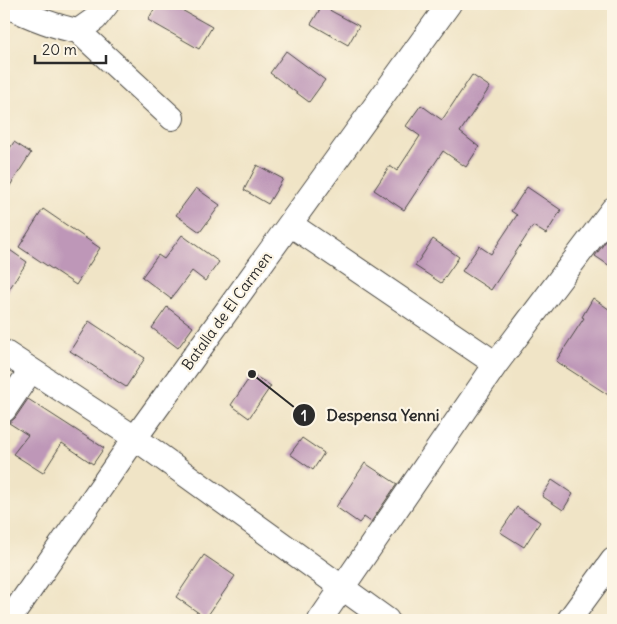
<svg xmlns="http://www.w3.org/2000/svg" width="617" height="624" viewBox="0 0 617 624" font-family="Delius,sans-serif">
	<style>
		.building { fill: #be97b8 }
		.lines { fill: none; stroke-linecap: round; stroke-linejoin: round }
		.minor-casing { stroke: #494742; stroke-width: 26 }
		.minor { stroke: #fff; stroke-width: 24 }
		.labels { text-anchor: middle; stroke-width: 4.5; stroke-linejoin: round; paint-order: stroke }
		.street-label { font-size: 15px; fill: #2b2b2b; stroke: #fcf5e5 }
		.leader { fill: none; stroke: #2b2b2b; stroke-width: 2 }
		.callout-dot { fill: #2b2b2b; stroke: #fcf5e5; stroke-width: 2 }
		.mark-label { font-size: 15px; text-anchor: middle; font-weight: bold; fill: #fff }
		.callout-label { font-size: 16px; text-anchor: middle; font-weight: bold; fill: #2b2b2b; stroke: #fcf5e5; stroke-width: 4.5; stroke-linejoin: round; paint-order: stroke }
	</style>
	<rect width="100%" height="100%" fill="#fcf5e5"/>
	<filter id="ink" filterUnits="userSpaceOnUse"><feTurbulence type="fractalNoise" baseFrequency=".02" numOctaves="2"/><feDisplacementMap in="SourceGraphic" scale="10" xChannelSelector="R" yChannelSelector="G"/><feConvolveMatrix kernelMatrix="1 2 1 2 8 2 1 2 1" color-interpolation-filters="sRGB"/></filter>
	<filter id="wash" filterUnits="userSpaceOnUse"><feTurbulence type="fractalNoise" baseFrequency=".0096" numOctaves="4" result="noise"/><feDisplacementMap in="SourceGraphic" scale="20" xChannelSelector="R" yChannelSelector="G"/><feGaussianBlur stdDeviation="1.12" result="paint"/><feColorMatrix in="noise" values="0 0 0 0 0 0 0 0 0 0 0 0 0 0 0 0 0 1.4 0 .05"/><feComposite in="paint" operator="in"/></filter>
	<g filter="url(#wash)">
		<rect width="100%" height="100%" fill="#f0e4c6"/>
		<g id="blocks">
			<path class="building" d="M157 4H171L212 27 199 49 148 20Z
				M322 6 359 26 348 45 311 24Z
				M286 51 325 80 309 102 270 73Z
				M472 75 490 87 460 132 479 147 466 167 443 151 404 210 374 190 390 166 397 171 420 136 406 126 421 105 442 120Z
				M14 142 31 153 4 195V157Z
				M257 165 283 179 268 204 244 190Z
				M527 187 561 210 546 234 533 226 491 290 462 271 479 246 491 254 517 215 511 211Z
				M196 188 220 205 200 232 176 215Z
				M43 209 100 248 76 285 19 247Z
				M613 231V268L595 256Z
				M182 235 219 262 205 281 192 271 171 299 142 277 158 255 164 259Z
				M433 239 459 257 441 283 415 266Z
				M4 246 27 262 4 297Z
				M593 298 613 312V398L556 361 584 318 582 317Z
				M167 307 193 327 178 348 152 328Z
				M89 321 145 358 126 387 70 351Z
				M252 374 271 386 249 418 231 405Z
				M28 399 104 448 93 464 62 443 43 473 13 454 28 435 9 423 15 418Z
				M302 438 324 453 313 470 290 454Z
				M365 463 397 484 371 522 364 517 359 523 336 507Z
				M552 480 573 494 563 510 542 496Z
				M517 507 540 522 524 547 500 532Z
				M204 555 235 576 206 618 176 597Z"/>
		</g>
	</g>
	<g filter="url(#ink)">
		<use href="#blocks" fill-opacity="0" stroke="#494742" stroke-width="1"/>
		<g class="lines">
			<defs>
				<path id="minor" d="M4 4C28 16 52 26 78 31L95 19 107 4
					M78 31 172 118
					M290 224 496 364 613 209
					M4 352 135 438 387 620
					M4 410 31 370
					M9 620 135 438 449 4
					M320 620 496 364
					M569 620 613 560"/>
			</defs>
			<use href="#minor" class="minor-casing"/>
			<use href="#minor" class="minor"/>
		</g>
	</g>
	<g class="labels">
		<g class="street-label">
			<text transform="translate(227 311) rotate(-54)" y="5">Batalla de El Carmen</text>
		</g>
	</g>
	<path class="leader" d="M252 374L304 415"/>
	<g class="callout-dot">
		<circle cx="252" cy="374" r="5"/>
		<circle cx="304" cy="415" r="12"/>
	</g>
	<g class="mark-label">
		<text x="304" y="421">1</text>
	</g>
	<g class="callout-label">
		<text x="383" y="421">Despensa Yenni</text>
	</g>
	<rect width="617" height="624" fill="none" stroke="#fcf5e5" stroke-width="20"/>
	<path d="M35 55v8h71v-8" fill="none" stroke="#2b2b2b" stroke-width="2.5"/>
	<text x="42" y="55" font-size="15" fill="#2b2b2b" stroke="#fcf5e5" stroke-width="4" paint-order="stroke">20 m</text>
</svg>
